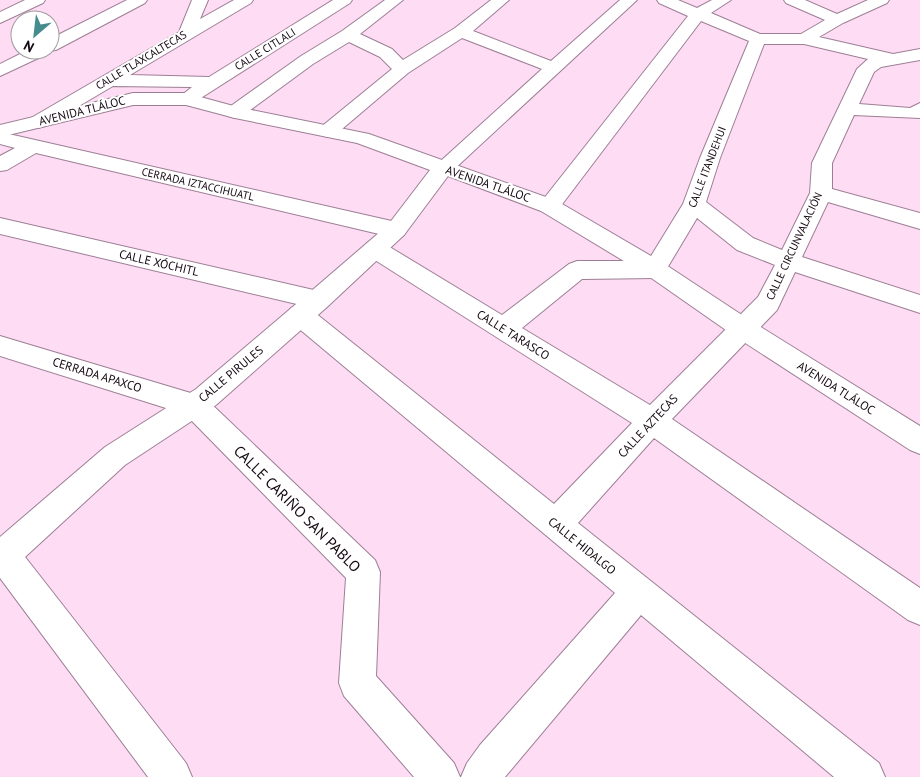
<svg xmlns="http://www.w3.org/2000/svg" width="920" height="777" viewBox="0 0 920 777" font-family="'PT Sans',sans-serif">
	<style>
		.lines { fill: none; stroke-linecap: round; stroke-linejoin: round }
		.street-casing { stroke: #9d7f95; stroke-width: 2 }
		.secondary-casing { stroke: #9d7f95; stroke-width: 2 }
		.street { fill: #fff; fill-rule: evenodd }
		.secondary { fill: #fff; fill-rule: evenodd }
		.labels { text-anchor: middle; stroke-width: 4; stroke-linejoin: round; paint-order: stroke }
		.far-street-label { font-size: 11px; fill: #130810; stroke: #fff }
		.street-label { font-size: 12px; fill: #130810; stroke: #fff }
		.near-street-label { font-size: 15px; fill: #130810; stroke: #fff }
	</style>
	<rect width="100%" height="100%" fill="#fddcf4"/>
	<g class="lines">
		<defs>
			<path id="street" d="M25 0H45L43 3 0 23V12Z
				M127 0H147L145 3 56 50 49 51 47 54 0 76V64L28 50H50V39Z
				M192 0H208L200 19 234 0H253L251 3 130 75 209 77 333 0H352L350 3 193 103 186 105 179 103 177 99 192 87 113 86 45 126 38 128 31 126 28 122 31 118 179 32Z
				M385 0H403L360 34 392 49 403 60 455 28 491 0H509L473 31 551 61 620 0H637L450 173 443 174 436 173 433 168 542 69 462 38 408 73 335 135 328 137 321 135 318 131 321 127 392 69 380 57 349 42 313 64 242 116 235 118 228 116 225 112 228 108 301 56 342 31Z
				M657 0H678L697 8 712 0H731L711 13 760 34H801L825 20 786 3 784 0H805L837 14 868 0H889L887 3 843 23 819 37 893 54 920 49V60L881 67 874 72 859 104 910 108 920 103V118L854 115 832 163V189L920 213V229L828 202 802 257 920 295V313L795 272 777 310 672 419 920 588V625L908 620 654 438 578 523 879 763 885 777H834L641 615 505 777H461L467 763 480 745 615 593 291 322 287 315 291 308 300 305 309 308 554 504 632 423 367 255 363 249 367 243 375 241 383 243 502 315 569 264 577 261H648L683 204 700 158 749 41 701 21 557 211 549 213 541 211 538 206 688 16 659 3ZM764 44H804L868 59 857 69 812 163 810 193 782 250 753 238 706 202 720 158ZM697 218 737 250 775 265 758 297 650 405 522 328 582 279 655 278 663 275Z
				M0 132 396 222 404 225 407 230 404 235 396 238 36 153 7 170 0 171V156L15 148 0 144Z
				M0 218 318 291 327 293 330 300 327 307 318 309 0 234Z
				M0 336 204 397 375 560 380 572 376 676 454 763 460 777H414L344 696 339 683 346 578 185 414 0 356Z
				M3 539 15 544 186 763 192 777H148L0 578V540Z"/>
			<path id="secondary" d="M133 93H186L237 107 369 134 557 201 663 263 751 321 920 426V454L910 450 733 335 647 275 541 211 448 176 404 235 327 307 216 405 125 465 12 569 0 574V537L105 447 196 389 309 293 388 225 430 170 357 143 235 118 186 105H133L0 137V125Z"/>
		</defs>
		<use href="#street" class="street-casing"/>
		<use href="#secondary" class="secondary-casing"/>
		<use href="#street" class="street"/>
		<use href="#secondary" class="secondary"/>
	</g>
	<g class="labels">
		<g class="far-street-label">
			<text transform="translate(265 49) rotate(-32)" y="4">CALLE CITLALI</text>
			<text transform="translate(141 60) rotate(-31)" y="4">CALLE TLAXCALTECAS</text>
			<text transform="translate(707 167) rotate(-69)" y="4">CALLE ITANDEHUI</text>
			<text transform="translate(198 184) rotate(13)" y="4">CERRADA IZTACCIHUATL</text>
			<text transform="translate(794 246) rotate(-65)" y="4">CALLE CIRCUNVALACIÓN</text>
		</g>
		<g class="street-label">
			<text transform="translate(82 111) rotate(-14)" y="4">AVENIDA TLÁLOC</text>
			<text transform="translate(488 184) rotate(19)" y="4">AVENIDA TLÁLOC</text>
			<text transform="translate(159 263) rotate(13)" y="4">CALLE XÓCHITL</text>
			<text transform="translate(513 335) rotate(32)" y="4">CALLE TARASCO</text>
			<text transform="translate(231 374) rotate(-40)" y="4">CALLE PIRULES</text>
			<text transform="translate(97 375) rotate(17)" y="4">CERRADA APAXCO</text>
			<text transform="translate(836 388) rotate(32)" y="4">AVENIDA TLÁLOC</text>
			<text transform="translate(648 426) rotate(-47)" y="4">CALLE AZTECAS</text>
			<text transform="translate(582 546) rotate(39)" y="4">CALLE HIDALGO</text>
		</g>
		<g class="near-street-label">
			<text transform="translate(297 509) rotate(45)" y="5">CALLE CARIÑO SAN PABLO</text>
		</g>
	</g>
	<g transform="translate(35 35) rotate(208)"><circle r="24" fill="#ffffff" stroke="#a19c9f"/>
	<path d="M0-4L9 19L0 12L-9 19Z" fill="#448c8e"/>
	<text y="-8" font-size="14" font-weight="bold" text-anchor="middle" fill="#130810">N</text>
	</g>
</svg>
